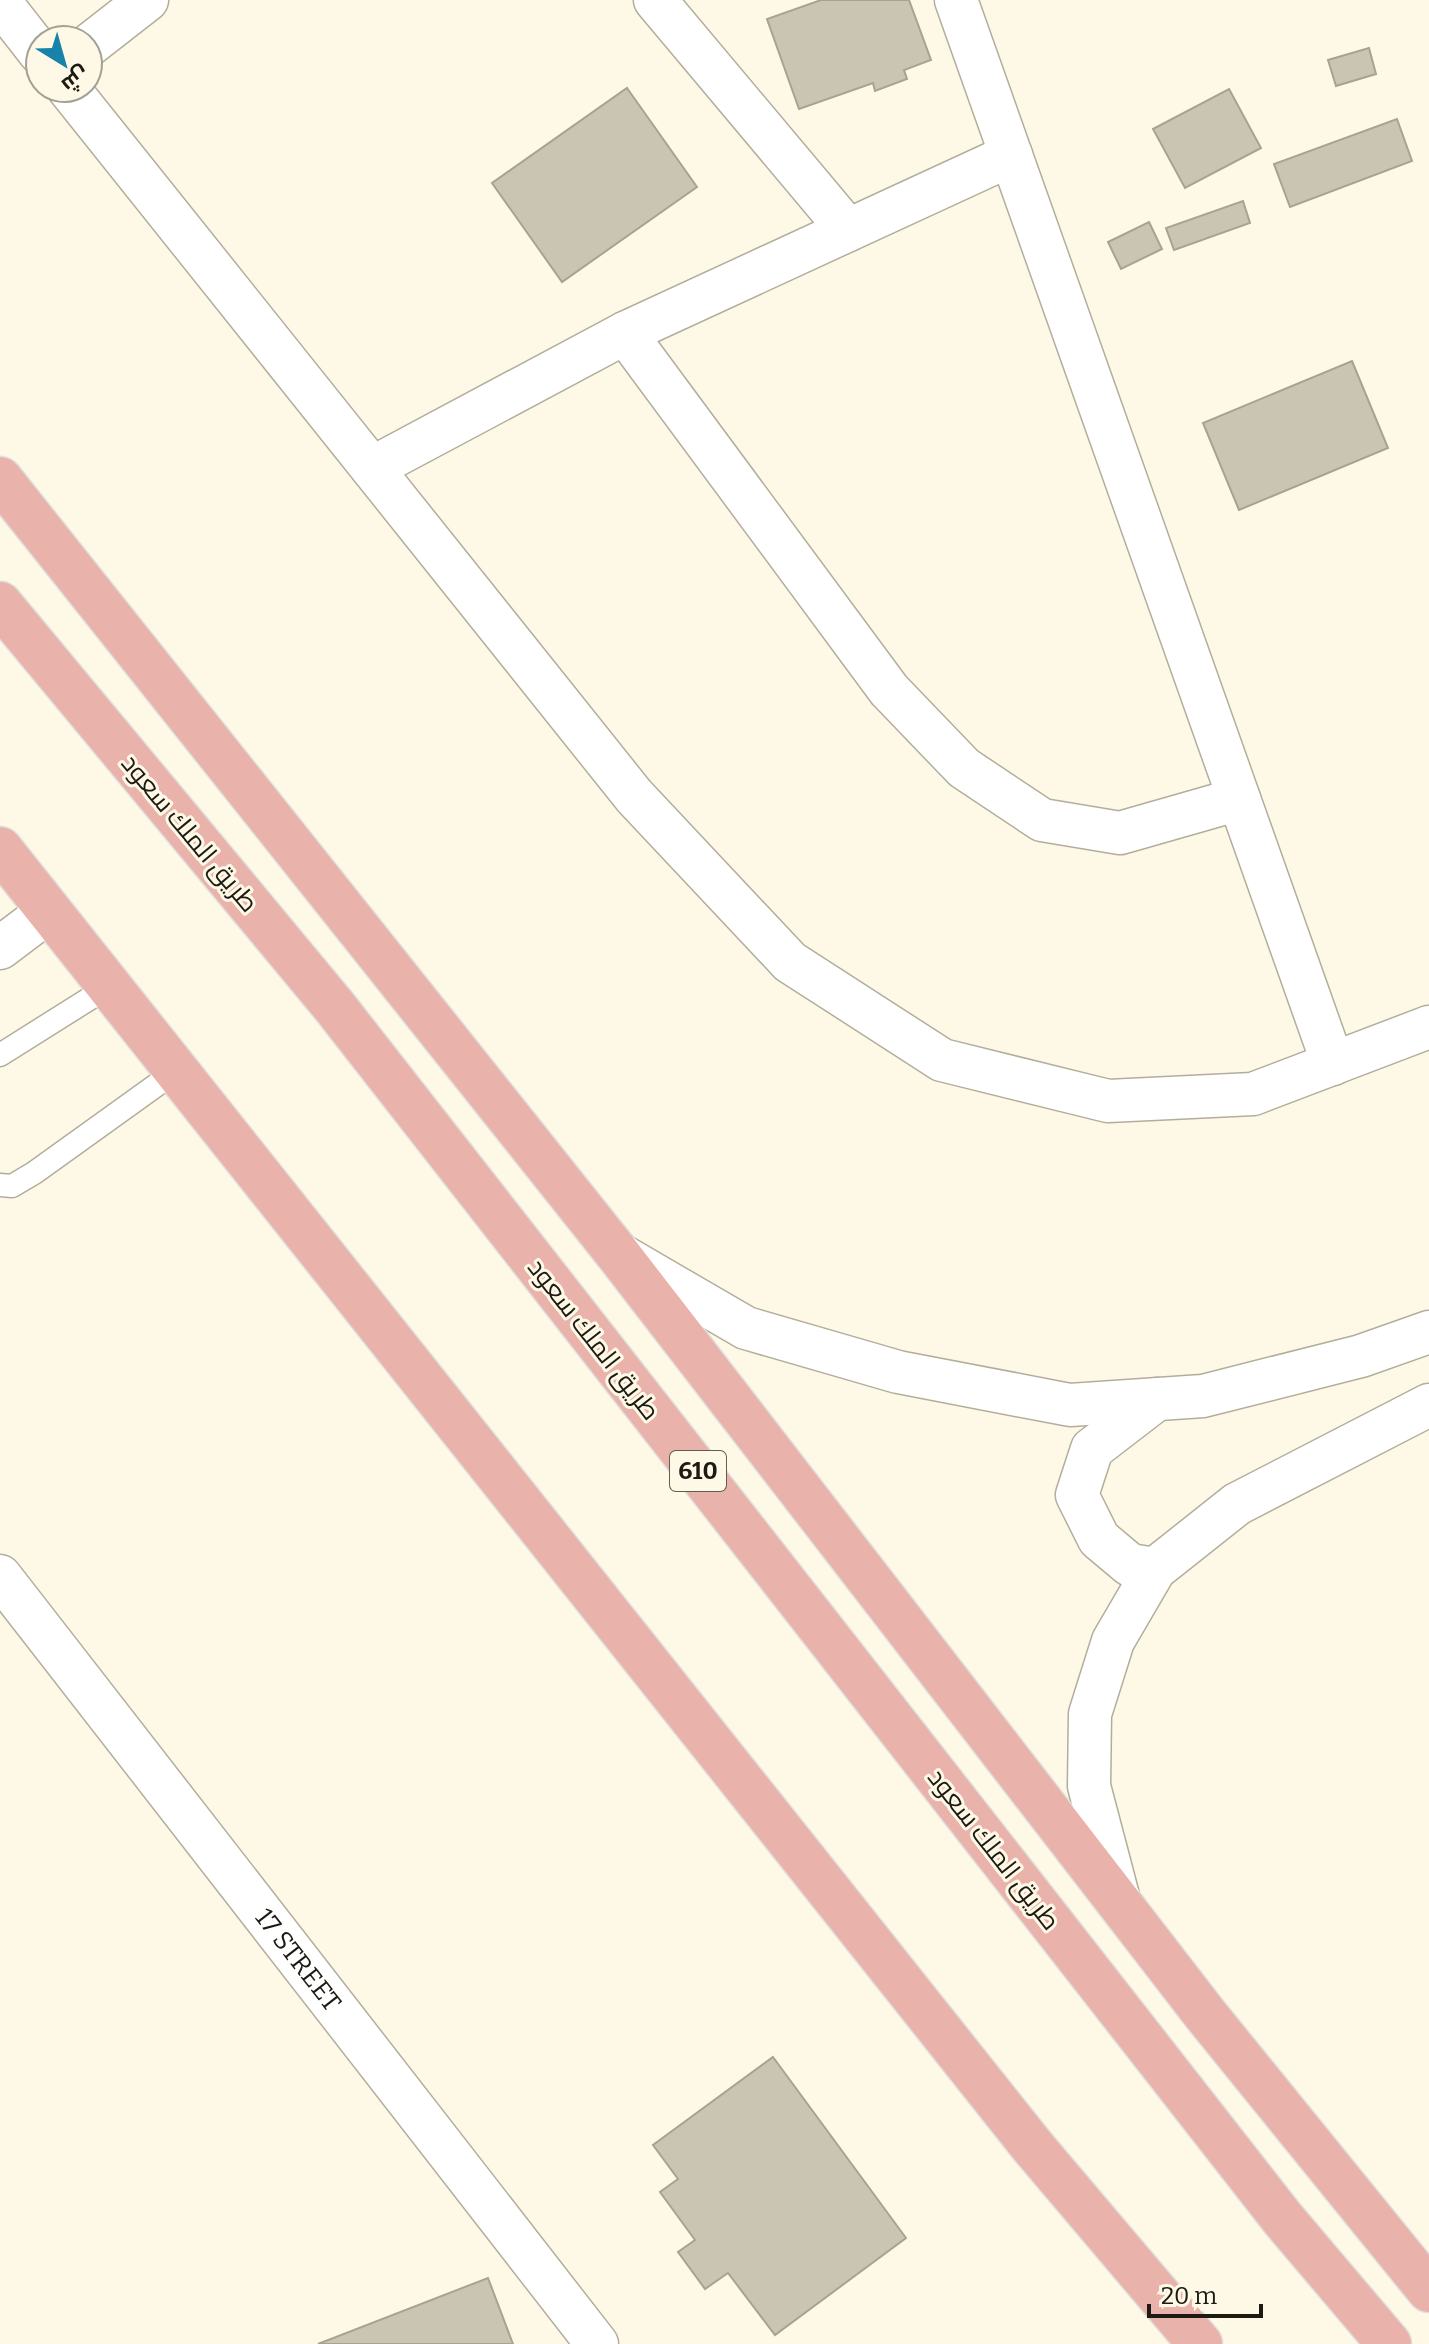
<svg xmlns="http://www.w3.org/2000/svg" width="1429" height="2344" viewBox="0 0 1429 2344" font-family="Bitter,Cairo,serif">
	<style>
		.building { fill: #cac5b3; stroke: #a8a391; stroke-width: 2 }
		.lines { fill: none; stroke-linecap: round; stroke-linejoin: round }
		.lane-casing { stroke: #b3ae9c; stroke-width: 25 }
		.street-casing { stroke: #b3ae9c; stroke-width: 45 }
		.primary-casing { stroke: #dfdfde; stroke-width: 47 }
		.lane { stroke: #fff; stroke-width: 22 }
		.street { stroke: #fff; stroke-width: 42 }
		.primary { stroke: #e9b2ab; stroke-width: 44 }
		.labels { text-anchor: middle; stroke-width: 6; stroke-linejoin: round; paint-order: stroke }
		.shield { fill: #fef9e6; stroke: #605d52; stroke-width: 2 }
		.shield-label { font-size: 24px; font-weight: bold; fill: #1c1a13 }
		.street-label { font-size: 26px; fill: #1c1a13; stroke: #fef9e6 }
	</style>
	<rect width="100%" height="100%" fill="#fef9e6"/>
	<path class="building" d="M821 0H909L931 60 904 70 907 79 875 91 873 83 799 109 767 19Z
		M1369 48 1376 74 1336 86 1328 60Z
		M627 88 697 187 562 282 492 183Z
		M1229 89 1261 148 1185 188 1153 129Z
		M1397 119 1412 161 1290 207 1274 164Z
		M1243 201 1250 223 1174 250 1166 228Z
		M1149 222 1162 249 1121 269 1108 242Z
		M1352 361 1388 448 1239 510 1203 423Z
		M773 2057 906 2238 775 2335 728 2273 705 2289 678 2252 695 2240 660 2192 678 2179 653 2145Z
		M488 2278 513 2344H318Z"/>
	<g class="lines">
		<defs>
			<path id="lane" d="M0 1055 108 987
				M0 1185 12 1186 34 1173 176 1071"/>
			<g id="street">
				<path d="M655 0 848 230"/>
				<path d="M956 0 1333 1064"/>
				<path d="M0 2 40 53"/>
				<path d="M88 46 147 0"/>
				<path d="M68 88 634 796 790 962 942 1060 1108 1101 1253 1094 1429 1027"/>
				<path d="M625 333 889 690 964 768 1042 820 1120 833 1239 799"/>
				<path d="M372 468 625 333 1011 155"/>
				<path d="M0 948 49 911"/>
				<path d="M617 1253 746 1328 898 1372 1070 1405 1203 1396 1361 1356 1429 1332"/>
				<path d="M1155 1569 1130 1565 1099 1539 1077 1495 1092 1449 1157 1399"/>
				<path id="s1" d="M0 1576 597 2344"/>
				<path d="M1119 1900 1089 1786 1090 1714 1113 1641 1155 1569 1237 1504 1429 1405"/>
			</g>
			<path id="primary" d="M0 479 617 1253 1205 2014 1429 2290
				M0 604 334 1006 1283 2219 1389 2344
				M0 849 1033 2147 1200 2344"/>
		</defs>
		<use href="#lane" class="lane-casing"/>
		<use href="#street" class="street-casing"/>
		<use href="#primary" class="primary-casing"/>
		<use href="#lane" class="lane"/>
		<use href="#street" class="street"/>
		<use href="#primary" class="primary"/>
	</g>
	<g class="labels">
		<rect class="shield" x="670" y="1451" width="56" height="40" rx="6"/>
		<g class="shield-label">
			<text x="698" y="1479">610</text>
		</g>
		<g class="street-label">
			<text transform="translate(190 833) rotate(50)" y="9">طريق الملك سعود</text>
			<text transform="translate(594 1339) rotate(52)" y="9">طريق الملك سعود</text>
			<text transform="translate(994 1849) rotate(52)" y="9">طريق الملك سعود</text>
			<text dy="9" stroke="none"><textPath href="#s1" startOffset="486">17 STREET</textPath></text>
		</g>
	</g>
	<g transform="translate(64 64) rotate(143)"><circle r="38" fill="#fef9e6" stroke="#a4a092" stroke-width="2"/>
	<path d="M0-6L14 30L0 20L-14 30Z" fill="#1783ab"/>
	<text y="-12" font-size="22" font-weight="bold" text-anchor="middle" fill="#1c1a13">ش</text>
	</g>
	<path d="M1149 2304v12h112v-12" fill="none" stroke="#1c1a13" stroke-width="4"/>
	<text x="1161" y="2304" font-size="24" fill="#1c1a13" stroke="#fef9e6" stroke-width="6" paint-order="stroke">20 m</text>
</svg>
